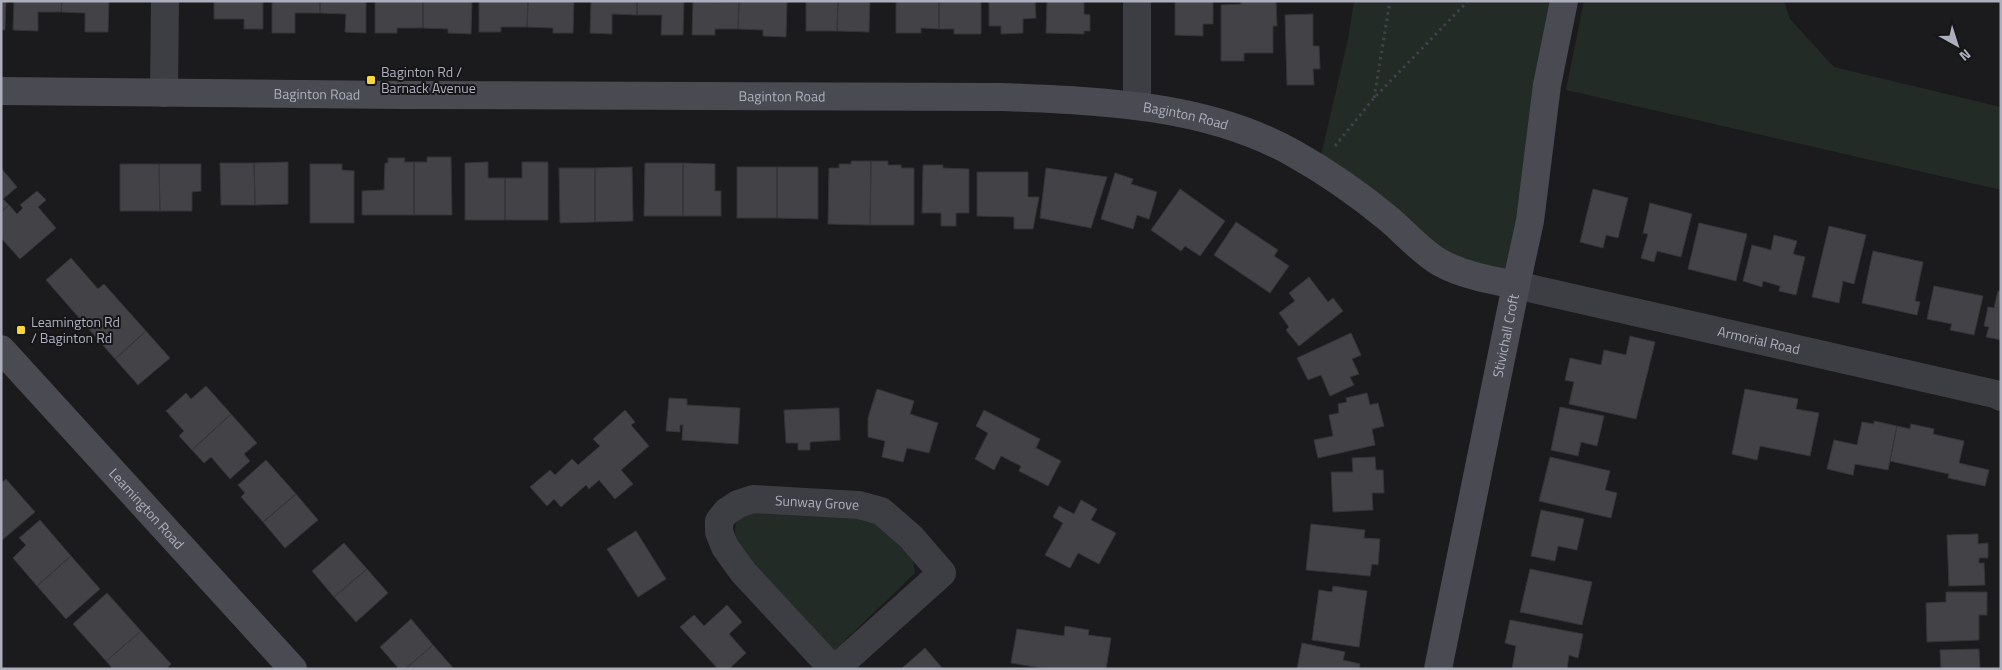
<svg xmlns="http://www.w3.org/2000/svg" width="2002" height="670" viewBox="0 0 2002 670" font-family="'Titillium Web',sans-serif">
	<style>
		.green { fill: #222b25 }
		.building { fill: #424247; stroke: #353439 }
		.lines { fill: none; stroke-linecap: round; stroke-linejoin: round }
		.path { stroke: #414249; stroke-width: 3; stroke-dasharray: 2.5 4; stroke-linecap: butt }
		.street { stroke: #3d3d44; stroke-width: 28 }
		.secondary { stroke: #494a52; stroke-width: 28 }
		.poi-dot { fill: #f8d838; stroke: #161518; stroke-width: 2 }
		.labels { text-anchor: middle; stroke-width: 4; stroke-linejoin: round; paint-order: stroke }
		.poi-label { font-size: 14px; fill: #adafbd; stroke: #161518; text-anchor: start }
		.street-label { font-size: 14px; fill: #adafbd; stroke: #161518 }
	</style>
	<rect width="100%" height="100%" fill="#1b1a1d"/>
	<path class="green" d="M1354 1H1564L1515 285 1492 280 1318 168 1348 39Z
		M1584 1H1784L1790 19 1834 67 2001 107V190L1566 90Z
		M766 509 873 520 912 554 915 573 834 651 744 556C738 545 728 524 743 516 749 512 759 511 766 509Z"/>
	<path class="building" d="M1 1H6L5 30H1Z
		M14 1H62L61 12H38V31L13 30Z
		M62 1H109L108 32H85V13L61 12Z
		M214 1H263V29H244V19H214Z
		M272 1H320V13H295V33H272Z
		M320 1H366V33L345 32 346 14 320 13Z
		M375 1H423V28H397V33H375Z
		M423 1H472L471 34 448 33V29L423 28Z
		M479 1H528L527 27H501V32H479Z
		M528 1H574L573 33H553V28L527 27Z
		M591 1H637V15L612 14V34L590 33Z
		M637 1H684L683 35H661L662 15H637Z
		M693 1 739 2 738 29H715V35H692Z
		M747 1H787L786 37 763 36V30L738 29 739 2Z
		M806 1H838L837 31H806Z
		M838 1H870L869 32 837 31Z
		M896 1H939V29L921 28V33H896Z
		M939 1H981V34H954V29H939Z
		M989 1H1035L1036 18 1023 19V33L1001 34V26H989Z
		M1047 1H1090L1084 2V14L1090 15V31H1084V34L1046 33Z
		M1175 1H1213V24H1203V36L1175 35Z
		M1241 1H1276L1277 26H1273V53H1244V61H1221V5L1241 4Z
		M1313 14V46H1319L1320 69H1313L1314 85H1287L1285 15Z
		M427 157H451L452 215H414V162H427Z
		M388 158H405L404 162H414V215H362V191L384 190 385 163H388Z
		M851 161H871L870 225 828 224 829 168H839V164H851Z
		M871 161H888V165H901V168H914V225H870Z
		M288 162V204L255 205 254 163Z
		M488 162V178H505V220H465V163Z
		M522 162H548V220H505V178H522Z
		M220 163H254L255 205H221Z
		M645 163H683V216H644Z
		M683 163 715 164V191H721V216H683Z
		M120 164H159L160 211H120Z
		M159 164H201V191L192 192V211H160Z
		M310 164H342V170L354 171V223H310Z
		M923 165H943V168L969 169V213H956V226H941V213H922Z
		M632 167 633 221 595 222V168Z
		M737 167H777V218H737Z
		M777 167H818V219L777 218Z
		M1 168 17 187 3 199 9 205 1 212Z
		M559 168H595V222L560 223Z
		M1046 168 1107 177 1091 228 1040 218Z
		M977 172H1028V197H1039L1033 229H1014V217L977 216Z
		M1115 173 1133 179 1131 184 1157 192 1149 219 1137 215 1133 229 1101 219Z
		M1180 189 1225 221 1200 256 1185 246 1181 251 1151 230Z
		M1593 189 1628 198 1618 238 1606 235 1603 248 1580 242Z
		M37 191 46 200 38 207 56 228 20 259 1 238V212L9 205 17 214 23 208 20 205Z
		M1650 203 1692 214 1681 257 1657 251 1654 262 1641 258 1648 234 1643 233Z
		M1236 222 1278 250 1274 256 1289 266 1270 293 1214 255Z
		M1699 223 1747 234 1736 281 1688 269Z
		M1829 226 1866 235 1854 284 1843 281 1839 303 1812 297Z
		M1774 235 1797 241 1793 254 1805 257 1796 295 1779 291 1780 286 1763 281 1762 287 1743 281 1752 245 1771 250Z
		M1873 251 1923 262 1915 301 1920 302 1917 315 1862 303Z
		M71 258 98 289 104 284 146 331 115 359 46 280Z
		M1309 277 1328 302 1333 298 1343 311 1299 346 1286 330 1289 327 1279 313 1295 301 1289 293Z
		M1934 286 1983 296 1974 335 1950 330 1952 324 1927 319Z
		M1998 291H2001V340L1986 337 1989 327 1984 326 1988 307 1994 308Z
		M146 331 170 358 138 385 115 359Z
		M1351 333 1361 355 1352 359 1359 374 1350 377 1354 385 1330 396 1321 375 1308 380 1297 358Z
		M1630 336 1655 342 1636 419 1569 404 1574 382 1565 380 1570 358 1601 365 1604 350 1626 355Z
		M206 386 231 414 192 450 179 436 184 431 166 411 186 393 191 399Z
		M877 389 914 401 910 414 938 423 929 453 907 448 903 462 882 457 885 441 868 437V418Z
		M1745 389 1798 399 1796 409 1819 413 1810 456 1760 446 1757 460 1732 454Z
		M1367 393 1370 405 1378 403 1384 426 1372 429 1375 445 1318 458 1314 440 1333 436 1329 415 1339 413 1338 404 1347 402 1346 398Z
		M669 398 687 399V405L740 408 738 444 682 440 683 425H680V432L666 431Z
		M1560 407 1604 416 1597 446 1581 442 1578 456 1551 450Z
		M839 408 840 440 810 442V450H798V443H786L784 410Z
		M625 410 635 422 631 425 649 446 621 470 633 484 615 499 599 480 589 489 586 485 561 507 554 499 547 506 530 487 550 470 555 475 572 459 578 465 600 446 593 439Z
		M984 410 1040 439 1036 448 1061 461 1048 486 1019 471 1021 466 1001 456 994 470 975 459 988 433 976 426Z
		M231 414 257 443 244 454 250 461 230 479 211 457 204 463 192 450Z
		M1874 421 1897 426 1888 470 1855 464 1853 475 1827 469 1834 440 1857 445 1862 422 1874 424Z
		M1911 424 1934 429 1933 434 1964 441 1959 463 1989 470 1985 486 1948 478 1949 474 1890 461 1897 426 1910 429Z
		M1375 457 1376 470H1383L1384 493H1372L1373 510 1333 512 1331 472H1353L1352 458Z
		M1550 457 1610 471 1605 490 1617 493 1611 518 1539 501Z
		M266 460 296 494 263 522 241 497 245 493 238 485Z
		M6 479 35 512 1 541V483Z
		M296 494 318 520 285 548 263 522Z
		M1081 500 1097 509 1091 520 1116 533 1099 564 1078 553 1070 568 1045 555 1063 523 1053 517 1059 506 1074 514Z
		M1541 510 1584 519 1577 550 1558 546 1555 561 1531 556Z
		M40 520 71 556 37 586 13 558 26 545 19 538Z
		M1311 524 1365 530 1364 538 1380 539 1378 565 1372 564 1370 576 1306 570Z
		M636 531 666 579 638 597 607 549Z
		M1978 534V544L1988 543V558H1979V563H1984L1985 585 1949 586 1947 535Z
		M344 543 367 569 334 597 312 571Z
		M71 556 100 589 66 619 37 586Z
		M367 569 388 593 356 622 334 597Z
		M1530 569 1592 582 1582 625 1520 612Z
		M1333 586 1367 591 1359 647 1312 640 1319 590 1332 592Z
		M1946 592H1987V615H1979V640L1927 642 1926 603 1946 602Z
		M107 593 141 631 106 661 73 624Z
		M727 605 742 622 729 634 746 653 729 669H718L680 627 694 615 704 626Z
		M411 619 433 645 405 669H399L380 647Z
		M1510 620 1583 634 1578 658 1569 655 1567 669H1512L1516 646 1505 643Z
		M1065 626 1089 630 1088 635 1111 638 1106 669H1047L1011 663 1017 629 1064 636Z
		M141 631 171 664 166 669H113L106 661Z
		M1302 643 1345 652 1343 660 1360 664 1359 669H1297Z
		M433 645 454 669H405Z
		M925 648 943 669H901Z
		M1979 649 1980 669H1941L1940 650Z"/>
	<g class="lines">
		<path class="path" d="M1374 98 1390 1
			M1335 146 1374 98 1468 1"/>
		<g class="street">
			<path d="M164 93 165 1"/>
			<path d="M1137 106V1"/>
			<path id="s1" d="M1516 285 1995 394 2001 397"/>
			<path id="s2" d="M833 669 743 572 725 547 719 532V521L726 512 738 504 753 499 859 505 881 511 911 537 942 573 835 669"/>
		</g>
		<g class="secondary">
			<path id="s3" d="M1 91 401 95 1002 97C1101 101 1205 104 1293 153 1327 172 1360 195 1390 220 1406 234 1421 251 1439 262 1462 275 1490 280 1516 285"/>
			<path id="s4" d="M1 349 293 669"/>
			<path id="s5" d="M1438 669 1516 285 1530 221 1547 85 1564 1"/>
		</g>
	</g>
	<g class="poi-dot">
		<rect x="366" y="75" width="10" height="10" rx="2.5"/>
		<rect x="16" y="325" width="10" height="10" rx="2.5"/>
	</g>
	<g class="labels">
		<g class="poi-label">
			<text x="381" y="77">Baginton Rd /<tspan x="381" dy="16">Barnack Avenue</tspan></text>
			<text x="31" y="327">Leamington Rd<tspan x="31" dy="16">/ Baginton Rd</tspan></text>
		</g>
		<g class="street-label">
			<text dy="5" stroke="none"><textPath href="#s3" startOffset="316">Baginton Road</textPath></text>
			<text dy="5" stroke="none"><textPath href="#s3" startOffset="781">Baginton Road</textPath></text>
			<text dy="5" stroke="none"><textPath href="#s3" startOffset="1186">Baginton Road</textPath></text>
			<text dy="5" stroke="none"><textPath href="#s5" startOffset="340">Stivichall Croft</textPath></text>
			<text dy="5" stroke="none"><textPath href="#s1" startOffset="249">Armorial Road</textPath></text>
			<text dy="5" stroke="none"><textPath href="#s2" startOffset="296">Sunway Grove</textPath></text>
			<text dy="5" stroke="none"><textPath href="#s4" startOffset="216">Leamington Road</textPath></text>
		</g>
	</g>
	<rect width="2002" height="670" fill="none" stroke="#adafbd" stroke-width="5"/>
	<g transform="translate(1957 45) rotate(141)" stroke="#161518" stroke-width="4" paint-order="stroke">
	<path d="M0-4L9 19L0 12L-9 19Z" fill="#adafbd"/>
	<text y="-8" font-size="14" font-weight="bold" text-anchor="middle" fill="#adafbd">N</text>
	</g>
</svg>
